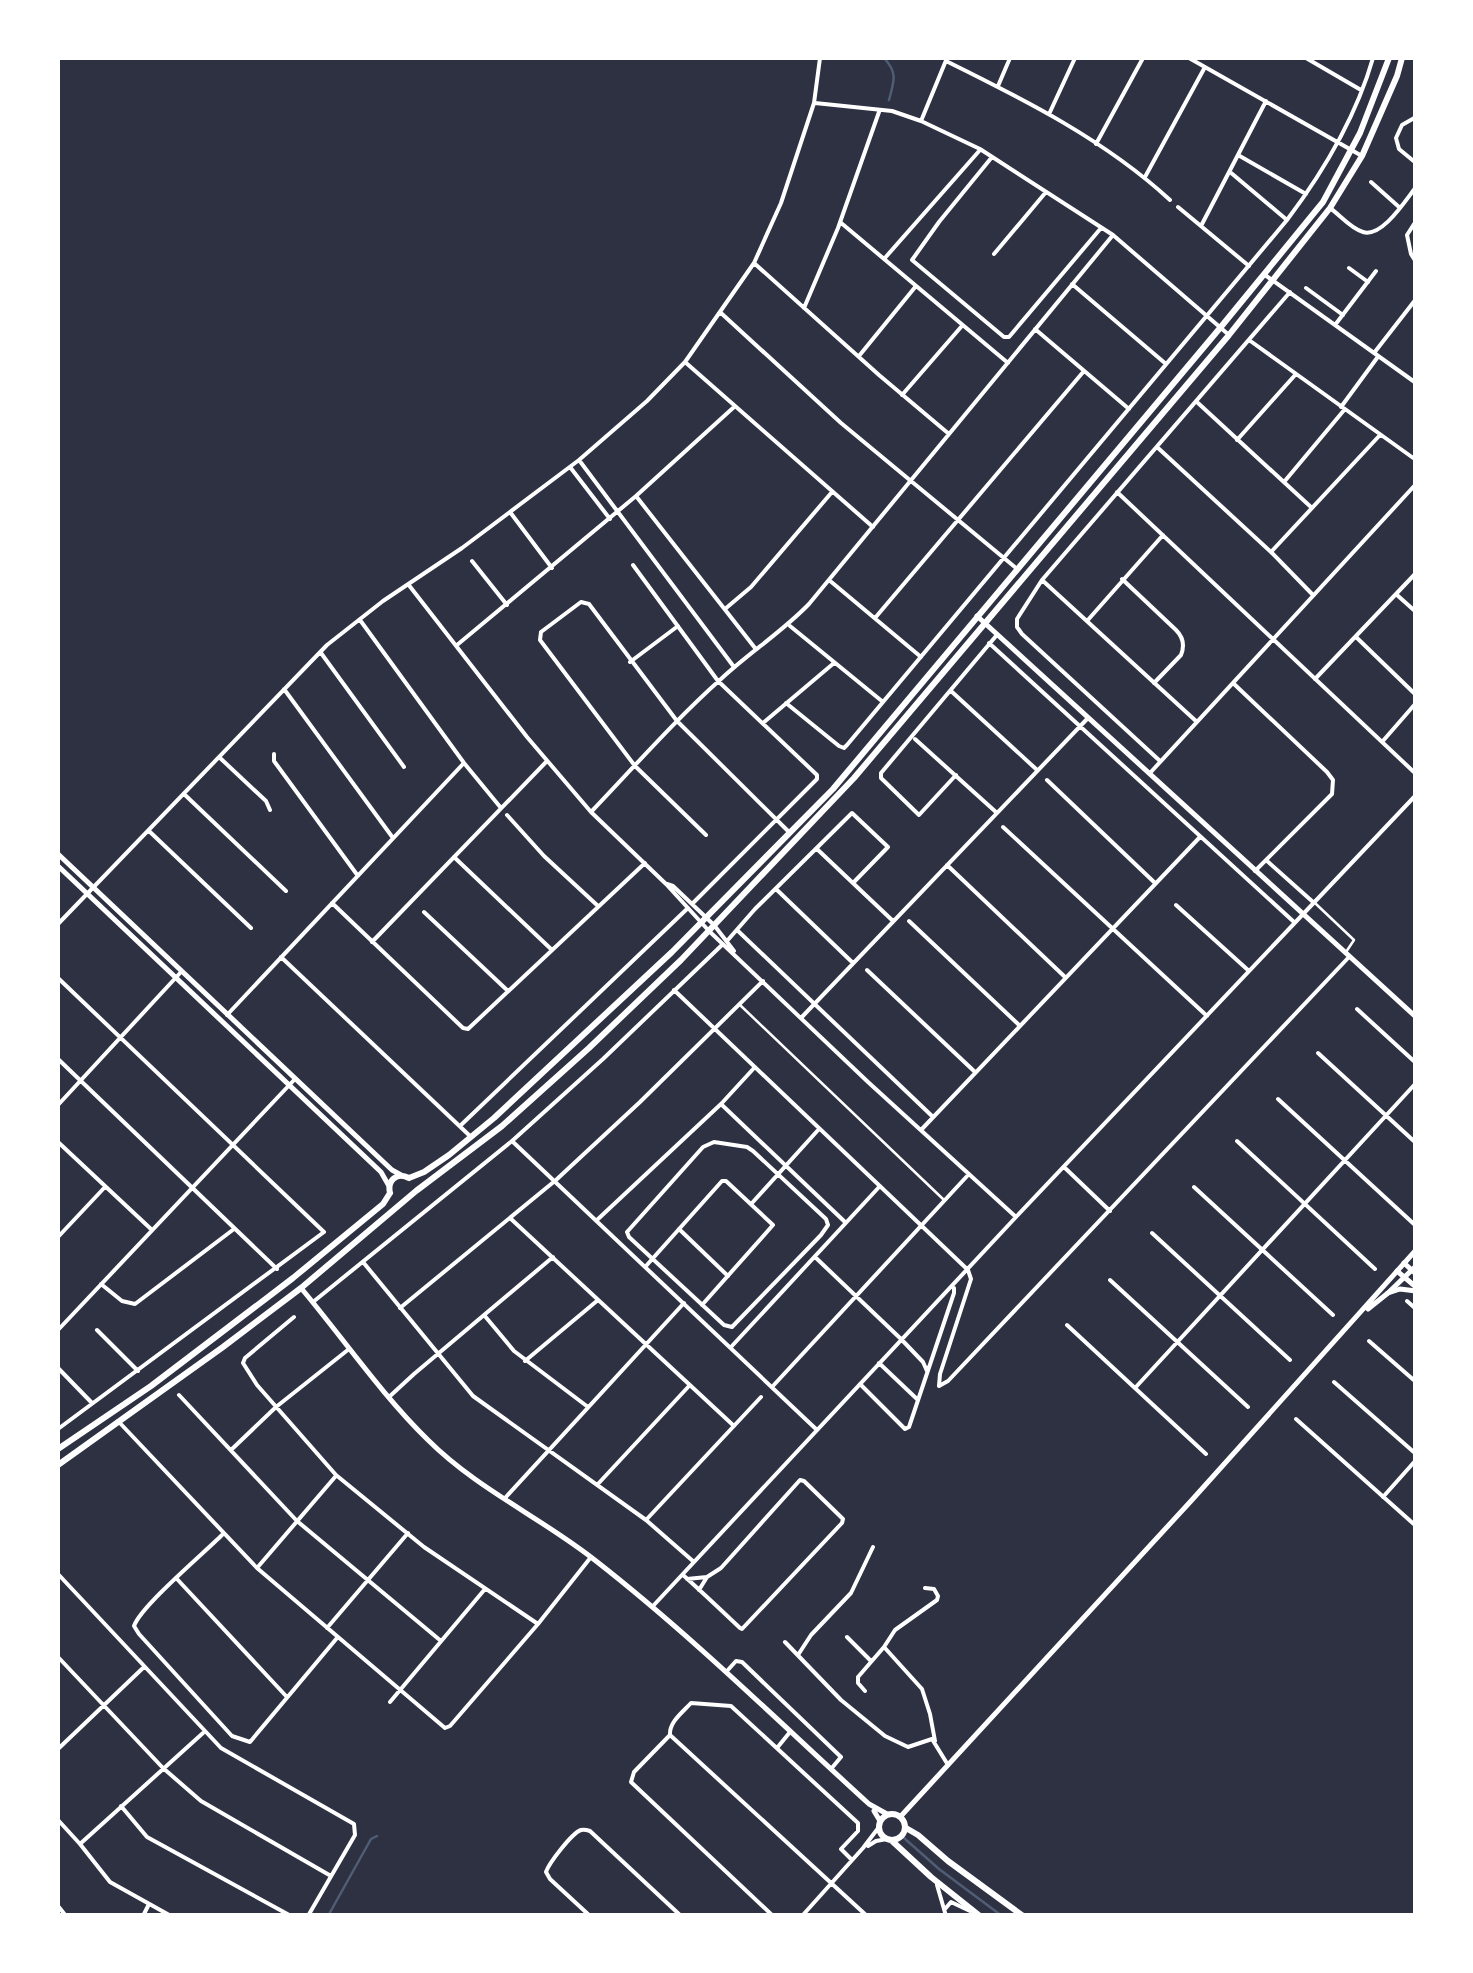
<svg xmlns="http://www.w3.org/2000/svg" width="1473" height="1973" viewBox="0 0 1473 1973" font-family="Karla,sans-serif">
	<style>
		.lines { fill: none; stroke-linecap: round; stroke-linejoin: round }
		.stream { stroke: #4f5d75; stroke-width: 2.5 }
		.service { stroke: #fff; stroke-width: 2.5 }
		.minor { stroke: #fff; stroke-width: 4 }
		.tertiary { stroke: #fff; stroke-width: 5 }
		.secondary { stroke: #fff; stroke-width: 5 }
		.primary { stroke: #fff; stroke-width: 6 }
	</style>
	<rect width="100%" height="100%" fill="#2d3142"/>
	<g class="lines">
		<path class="stream" d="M884 58C898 73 894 81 889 100
			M904 1838 939 1869 1002 1916
			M328 1916 371 1839 377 1836"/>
		<path class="service" d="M1316 904 1354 940 1346 952
			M740 1005 943 1199"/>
		<path class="minor" d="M1189 58 1362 156
			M1306 58 1361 90
			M946 61C1025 100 1105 140 1170 200
			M998 86 1010 58
			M815 103 892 111 921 121 980 149 1113 235 1229 335
			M1050 112 1075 58
			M1416 117 1402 125 1396 138 1399 149 1416 163
			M921 121 947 58
			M1096 144 1143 58
			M1238 155 1306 194
			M992 157 939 222 912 260 1004 337H1009L1101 228
			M1230 172 1287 220
			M1145 177 1205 67
			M1371 182 1399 207
			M1178 207 1249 266
			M1330 208C1340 215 1351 229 1363 232 1382 238 1405 201 1416 187
			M1416 221 1407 235 1411 254 1416 262
			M840 222 1008 363
			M1201 226 1266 101
			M994 254 1046 192
			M884 259 980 150
			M754 263 879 375 949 434
			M1349 268 1368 282
			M1265 275 1416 383
			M1072 284 1166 364
			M1306 288 1343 315
			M804 308 838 228 879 112
			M721 313 841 423 1016 568
			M1335 325 1376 271
			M1035 329 1129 409
			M1249 340 1416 460
			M1374 353 1416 299
			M859 356 916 286
			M685 362 873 527
			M902 395 961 327
			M1198 403 1312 508
			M1341 407 1377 358
			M1237 440 1296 374
			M1157 447 1271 552 1312 594
			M579 460 734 667
			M570 467 610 519
			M1284 482 1345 409
			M1117 492 1416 774
			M636 496 755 648
			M510 512 552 568
			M1271 552 1380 435
			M472 561 507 605
			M633 565 718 681 817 775V779L692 904
			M1122 579 1176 630C1183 637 1185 645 1181 655L1154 683
			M829 580 921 657
			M1042 580 1197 722
			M408 584 527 737 591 812 666 884 709 931 868 1082 1016 1217
			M1397 595 1416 612
			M725 609 751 587 832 492
			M875 618 1084 371
			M360 620 464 763 501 808
			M1087 621 1163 535
			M790 626 883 702
			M1356 637 1416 695
			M989 643 1294 922
			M457 645 636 496 734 407
			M321 653 404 767
			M630 662 678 626
			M1315 679 1416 573
			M1233 683 1327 772 1333 780 1332 794 1255 871
			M284 689 393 838
			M951 691 1036 769
			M786 703 839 746 844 748 847 745 1287 220C1324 171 1356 117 1373 58
			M763 723 834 663
			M915 739 997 813
			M1382 742 1416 703
			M274 754V761L358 876
			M219 757 266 801 270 810
			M1160 761 1022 634 1017 627V619L1042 580 1290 292
			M1150 773 1416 484
			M956 775 919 815 881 778V773L996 636
			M1047 780 1155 883
			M184 794 286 891
			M591 812C634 767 675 720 721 679 750 652 782 632 809 604L1113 235
			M507 815 544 856 598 906
			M1003 827 1207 1016
			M149 831 251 928
			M706 835 635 766 540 640 541 632 581 602 589 604 677 721 790 833
			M817 849 893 921
			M454 857 552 950
			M1266 860 1313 902
			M947 865 1065 977
			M667 884 673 886 714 925 734 951
			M776 889 853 963
			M332 903 463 1028 468 1029 645 863
			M1176 905 1249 971
			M424 912 508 991
			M909 921 1018 1024
			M58 924 327 645 383 601 462 548 579 460 647 401 685 362 754 263 781 203 814 103 820 58
			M737 930 932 1116
			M727 941 755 909 852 813 888 847 853 883
			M372 942 546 762
			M281 957 470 1136
			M867 970 975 1072
			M58 978 324 1232 58 1429
			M674 990 968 1270 971 1279 940 1374 939 1386
			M1357 1009 1416 1063
			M227 1015 464 763
			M801 1018 1088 718
			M1318 1053 1416 1143
			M58 1059 277 1269
			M1278 1099 1415 1225
			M58 1105 181 972
			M722 1105 845 1222
			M461 1125 688 908
			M921 1130 1200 837
			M512 1141 817 1430
			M1237 1141 1375 1269
			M58 1142 152 1230
			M714 1142 747 1147 753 1151 826 1219 828 1225 821 1235 732 1327 724 1325 629 1237 627 1232 703 1147Z
			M1064 1167 1110 1211
			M1194 1187 1333 1315
			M752 1203 819 1129
			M510 1218 734 1426
			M597 1220 721 1104 755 1067
			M679 1229 728 1276
			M1152 1233 1290 1360
			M58 1237 105 1187
			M815 1257 901 1339 923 1362 927 1371
			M363 1262 473 1396 646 1520 694 1562
			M646 1266 722 1181H726L773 1225 702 1305
			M1110 1280 1248 1407
			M101 1284 122 1301 135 1304 234 1229
			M1407 1301 1416 1309
			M313 1302 512 1141 603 1059 723 944
			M400 1308 556 1180 640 1102 763 981
			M484 1315 514 1351 588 1407
			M294 1317 245 1358 243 1363 257 1385 336 1475 424 1547 538 1624
			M1067 1325 1206 1454
			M58 1330 295 1079
			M97 1330 138 1371
			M1369 1341 1416 1382
			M731 1347 880 1186
			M525 1361 598 1300
			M879 1363 918 1400
			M58 1368 92 1403
			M1334 1382 1416 1454
			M860 1384 905 1429 909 1427 954 1293V1288
			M939 1386 948 1381 1349 957
			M772 1387 969 1174
			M1135 1388 1416 1083
			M179 1395 297 1521 441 1641
			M389 1397 414 1374 553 1257
			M1296 1419 1416 1526
			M118 1421 257 1568 445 1728 450 1726 538 1624 591 1557
			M231 1450 276 1407 349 1349
			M597 1485 689 1386
			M1383 1497 1416 1460
			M505 1498 684 1303
			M646 1520 761 1397
			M222 1535C204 1553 141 1606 134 1626L139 1634 232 1736 250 1742 337 1638
			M257 1568 335 1477
			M58 1574 221 1748 354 1824 355 1835 308 1916
			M683 1575C702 1592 721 1610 740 1628L742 1629 842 1523 843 1519 804 1481 800 1480 721 1568 707 1577 699 1590
			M177 1579 286 1696
			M687 1579 707 1577
			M653 1606 1016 1217 1416 795
			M327 1628 408 1533
			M847 1637 871 1661
			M785 1642 841 1700 885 1736 908 1747 932 1739 948 1765
			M884 1647 895 1630 937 1600 938 1596 934 1589 925 1588
			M798 1655 811 1635 851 1593 873 1547
			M58 1657 163 1768 201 1801 331 1876
			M727 1671 736 1661 742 1662 841 1757 831 1769
			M865 1691 858 1683V1677L884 1647 922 1689 930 1714 935 1741
			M390 1702 485 1589
			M670 1735 867 1916
			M777 1748 790 1732
			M58 1749 144 1667
			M121 1806 147 1837 291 1916
			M58 1820 80 1844 110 1882 171 1916
			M80 1844 203 1733
			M868 1846 876 1841 887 1839
			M937 1885 946 1916
			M58 1906 66 1916
			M945 1909 951 1902 970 1911
			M143 1916 149 1904
			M590 1916 550 1879 546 1872C549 1863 572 1833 581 1830 584 1829 587 1830 590 1831L681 1916
			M773 1916 631 1782 634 1772 670 1735C669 1722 683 1712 691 1703L731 1706 858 1823V1831L841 1849 852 1860
			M802 1916 863 1848 879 1827"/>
		<path class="tertiary" d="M977 616 1416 1017
			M58 854 392 1170 401 1175
			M58 866 381 1172 389 1186
			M1368 1309 1388 1293 1416 1266
			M901 1816 1191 1501 1416 1250"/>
		<path class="secondary" d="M1404 1263 1416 1274
			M1397 1271 1416 1287
			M301 1288C343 1338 381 1394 428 1440 477 1489 542 1518 596 1561 692 1636 779 1722 869 1804L887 1814
			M1388 1293 1400 1289 1416 1291
			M874 1811 880 1821"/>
		<path class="primary" d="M409 1178 424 1172 449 1155 494 1118 672 952 833 789 1220 328 1323 202 1360 133 1389 58
			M390 1193C387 1180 397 1172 409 1178
			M58 1449 151 1386 293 1278 383 1204 390 1193
			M58 1465 223 1347 301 1288 416 1191 502 1126 589 1048 681 960 854 778 1229 335 1330 208 1362 156 1397 76 1402 58
			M879 1827a13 13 0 1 1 26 0a13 13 0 1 1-26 0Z
			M906 1828 918 1835 948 1861 1023 1916
			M891 1840 931 1877 980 1916"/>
	</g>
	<rect width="1473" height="1973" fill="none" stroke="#ffffff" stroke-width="120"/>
</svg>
